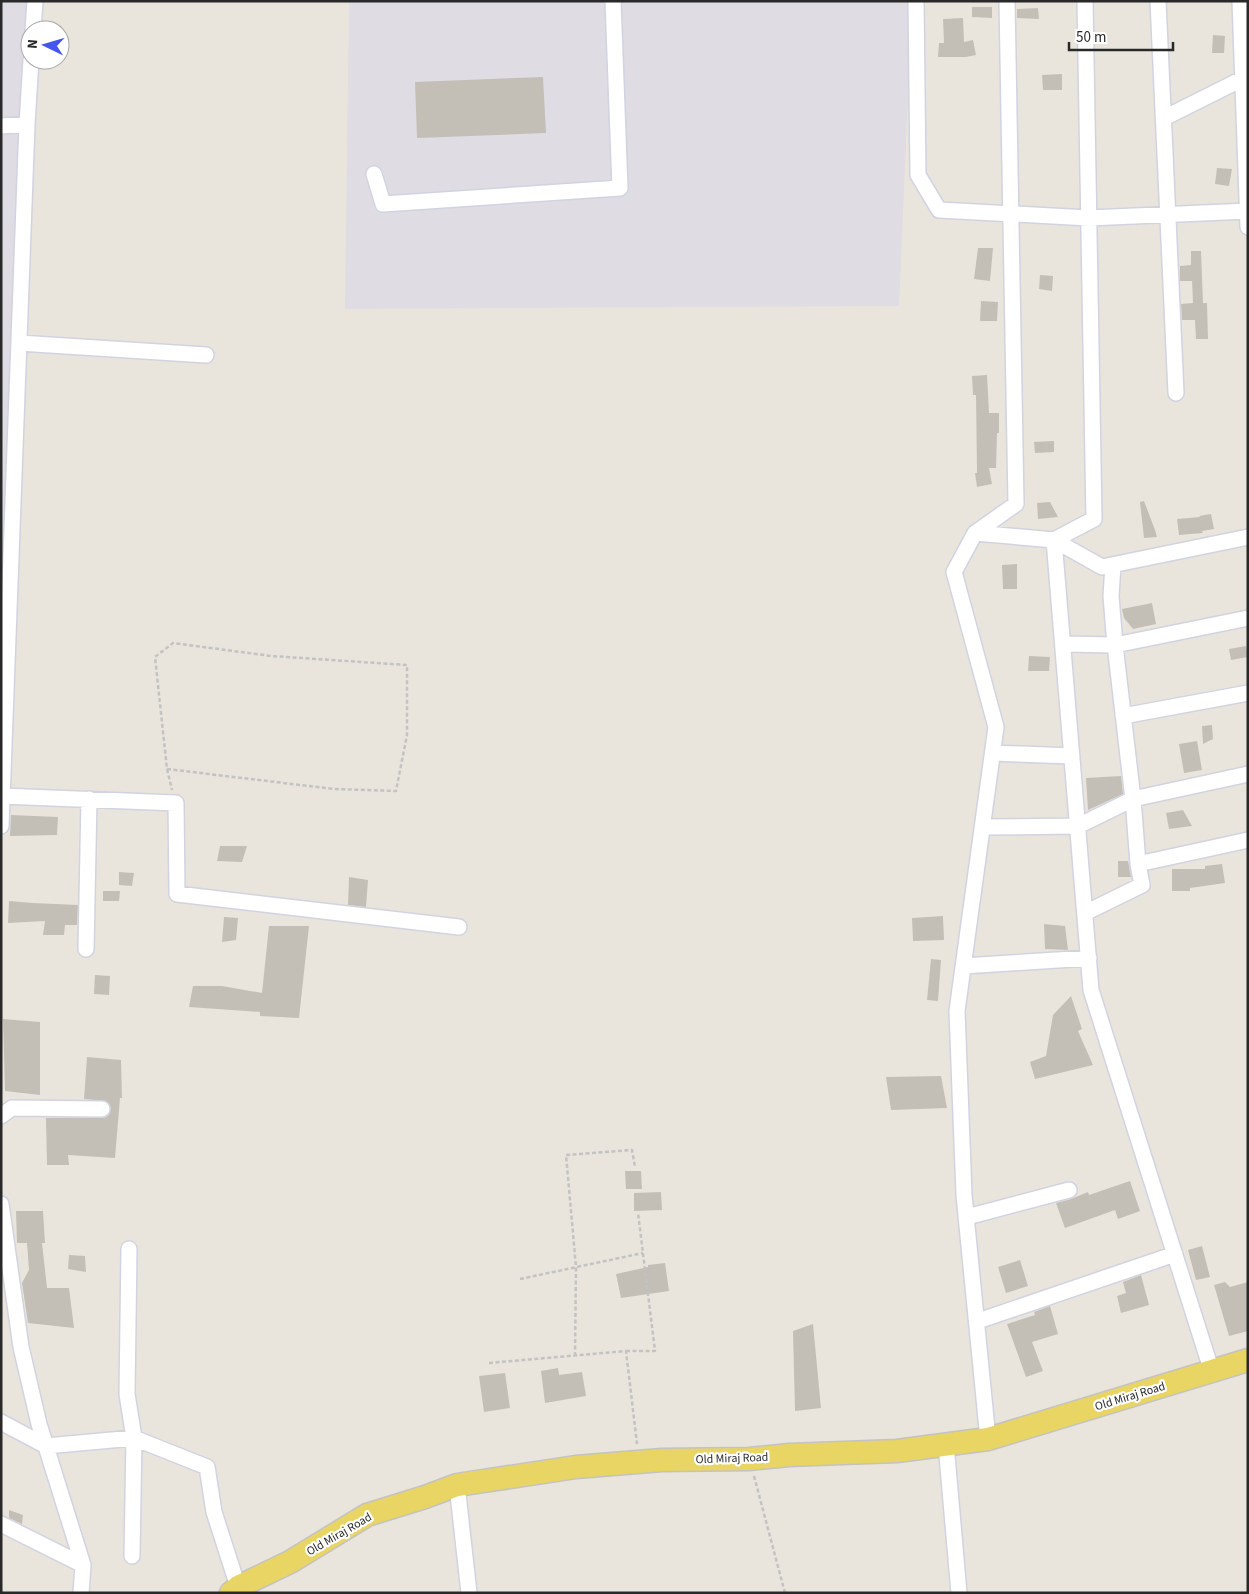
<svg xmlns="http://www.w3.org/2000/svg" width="1249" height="1594" viewBox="0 0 1249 1594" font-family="'Source Sans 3',sans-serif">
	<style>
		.industrial { fill: #dfdce3 }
		.building { fill: #c3bfb7 }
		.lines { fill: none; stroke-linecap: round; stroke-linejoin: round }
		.street-casing { stroke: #d1d3e1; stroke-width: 18 }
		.primary-casing { stroke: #c3c3c3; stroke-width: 25 }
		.path { stroke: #c3c3c3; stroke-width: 2.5; stroke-dasharray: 4 2.5; stroke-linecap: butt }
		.street { stroke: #fff; stroke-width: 15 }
		.primary { stroke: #e8d564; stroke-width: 22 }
		.labels { text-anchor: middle; stroke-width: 4.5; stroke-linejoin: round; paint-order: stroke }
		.street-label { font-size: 12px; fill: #292929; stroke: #fff }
	</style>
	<rect width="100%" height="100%" fill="#eae5dc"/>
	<path class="industrial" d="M1 1H41L30 30V60L1 697Z
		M349 1H912L899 306 345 309Z"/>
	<path class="building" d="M972 7H992V18L972 17Z
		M1038 8 1039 19 1017 18V9Z
		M963 18 964 42 973 40 976 55 966 57H938L939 43H944L943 19Z
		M1213 35 1225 36 1224 53H1212Z
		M1062 74V90H1043L1042 75Z
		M543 77 546 133 417 138 415 82Z
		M1217 168 1232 169 1229 186 1215 184Z
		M978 248H993L990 281 974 279Z
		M1191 251H1201L1203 303H1207L1208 339H1196L1195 320H1182L1181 304 1193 303 1192 281H1180V266L1191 265Z
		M1040 275 1053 276 1052 291 1039 289Z
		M981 301 998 302 997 321H980Z
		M987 375 989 413H999V433H997L996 468H989L992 484 977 487 975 473H977L976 395H973L972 376Z
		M1054 441V452L1035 453 1034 442Z
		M1144 501 1155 530 1157 537 1144 538 1140 502Z
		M1050 502 1058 517 1038 519 1037 503Z
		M1211 514 1214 529 1202 531 1203 533 1179 535 1177 519 1200 517 1199 516Z
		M1017 564V589H1003L1002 565Z
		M1152 603 1156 624 1133 629 1124 618 1122 609Z
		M1246 646 1248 657 1231 660 1229 649Z
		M1029 656 1050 657 1049 671H1028Z
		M1212 725 1213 739 1203 744 1202 726Z
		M1197 741 1202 770 1184 773 1179 744Z
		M1121 776 1123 794 1088 810 1086 778Z
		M1183 810 1192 826 1169 829 1166 813Z
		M11 815 58 817 57 835 10 836Z
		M220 846H247L242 862 217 861Z
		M1118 861H1128L1131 877H1118Z
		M1222 864 1225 883 1190 888V891H1172V869H1205V866Z
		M119 872 134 873 132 886 119 885Z
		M349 877 368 880 366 907 348 905Z
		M103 891H120L119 901H103Z
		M9 901 33 903 78 905 77 925H65L64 935H43L45 921 8 923Z
		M943 916 944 940 913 941 912 918Z
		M224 917 238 918 236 940 222 942Z
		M1044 924 1065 926 1068 950 1045 949Z
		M269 926H309L299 1018 260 1016V1012L189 1007 193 986H222L262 993Z
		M931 959 941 960 938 1001 927 1000Z
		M95 975 110 976 109 995 94 994Z
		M1071 996 1082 1029 1078 1031 1093 1065 1035 1079 1030 1062 1046 1056 1053 1015Z
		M3 1019 40 1022V1095L5 1091Z
		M87 1057 121 1060 122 1098H120L115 1158 68 1155 69 1165H47L46 1118H102L107 1117 110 1113V1105L106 1101 84 1099Z
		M941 1076 947 1108 891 1110 886 1077Z
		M625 1171H641L642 1189H626Z
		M1130 1181 1140 1211 1118 1219 1115 1210 1065 1228 1056 1203 1071 1199 1088 1192 1089 1195Z
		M661 1192 662 1210 634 1211V1193Z
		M16 1211H43L45 1243H42L47 1288H69L74 1328 28 1323 22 1283 29 1270 27 1243H17Z
		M1202 1246 1210 1277 1196 1280 1188 1250Z
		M69 1255 85 1256 86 1272 68 1269Z
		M1020 1260 1028 1286 1006 1293 998 1267Z
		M665 1263 669 1291 621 1298 616 1274 648 1267V1265Z
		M1141 1275 1149 1305 1121 1313 1117 1296 1126 1293 1123 1282Z
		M1225 1282 1230 1287 1248 1282V1331L1229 1336 1214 1285Z
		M1050 1306 1058 1334 1032 1342 1043 1371 1026 1377 1007 1324 1035 1315 1034 1312Z
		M813 1324 821 1408 795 1411 793 1331Z
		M558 1368 559 1375 582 1372 586 1396 545 1403 541 1371Z
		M505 1373 510 1408 484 1412 479 1376Z
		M9 1510 23 1515 22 1524 9 1518Z"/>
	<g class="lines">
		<defs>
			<path id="street" d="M916 1 918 175 939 210 1089 218 1248 211
				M1085 1 1094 519 1054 540 1091 990 1212 1372
				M1158 1 1176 393
				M1240 1 1248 227
				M33 30 35 1
				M1164 118 1242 79
				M1 126 27 124
				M374 174 383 204 620 188 613 1
				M19 343 206 355
				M975 533 1054 540 1102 567 1248 537
				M1063 644 1115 645 1111 596 1113 565
				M1123 716 1248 693
				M993 753 1072 756
				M2 796 176 803 177 894 459 927
				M1 826 27 124 31 60
				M983 827 1078 826 1133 799 1248 774
				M1138 864 1133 799 1115 645 1248 618
				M1085 913 1142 885 1138 864 1248 840
				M86 949 89 799
				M963 966 1089 958
				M1 1116 12 1108 102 1109
				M1 1204 21 1347 39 1424 83 1565 81 1593
				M967 1217 1069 1190
				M978 1321 1175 1254
				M1 1422 46 1446 134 1438 127 1394 129 1249
				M988 1439 964 1195 957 1011 996 727 954 572 975 533 1016 504 1007 1
				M946 1444 959 1593
				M457 1485 469 1593
				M1 1524 83 1565
				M132 1556 134 1438 207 1467 214 1512 240 1593"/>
			<path id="primary" d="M231 1593 238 1587 290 1562 367 1515 425 1497 457 1485 576 1467 662 1460 749 1459 789 1455 897 1451 988 1439 1248 1360"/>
		</defs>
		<use href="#street" class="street-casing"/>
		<use href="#primary" class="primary-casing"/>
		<path class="path" d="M167 769 334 789 396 791 407 735V665L271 656 173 643 155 657 167 769 172 790
			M520 1279 643 1253
			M626 1351H655L638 1213
			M575 1356 576 1267 566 1155 632 1150 635 1167
			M489 1363 626 1351 637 1444
			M754 1476 785 1593"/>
		<use href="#street" class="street"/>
		<use href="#primary" class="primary"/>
	</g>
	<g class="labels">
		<g class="street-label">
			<text transform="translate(1130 1396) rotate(-17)" y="4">Old Miraj Road</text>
			<text transform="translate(732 1458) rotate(-2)" y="4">Old Miraj Road</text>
			<text transform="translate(339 1534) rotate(-30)" y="4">Old Miraj Road</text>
		</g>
	</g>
	<rect width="1249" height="1594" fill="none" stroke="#292929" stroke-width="5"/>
	<g transform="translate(45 45) rotate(275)"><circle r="24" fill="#ffffff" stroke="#a9a9a9"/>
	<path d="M0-4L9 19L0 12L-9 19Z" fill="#4555ee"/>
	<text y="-8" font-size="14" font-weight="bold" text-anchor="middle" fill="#292929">N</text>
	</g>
	<path d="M1069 42v8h104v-8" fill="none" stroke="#292929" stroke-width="2.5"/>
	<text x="1076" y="42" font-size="15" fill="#292929" stroke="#ffffff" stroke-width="4" paint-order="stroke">50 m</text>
</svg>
